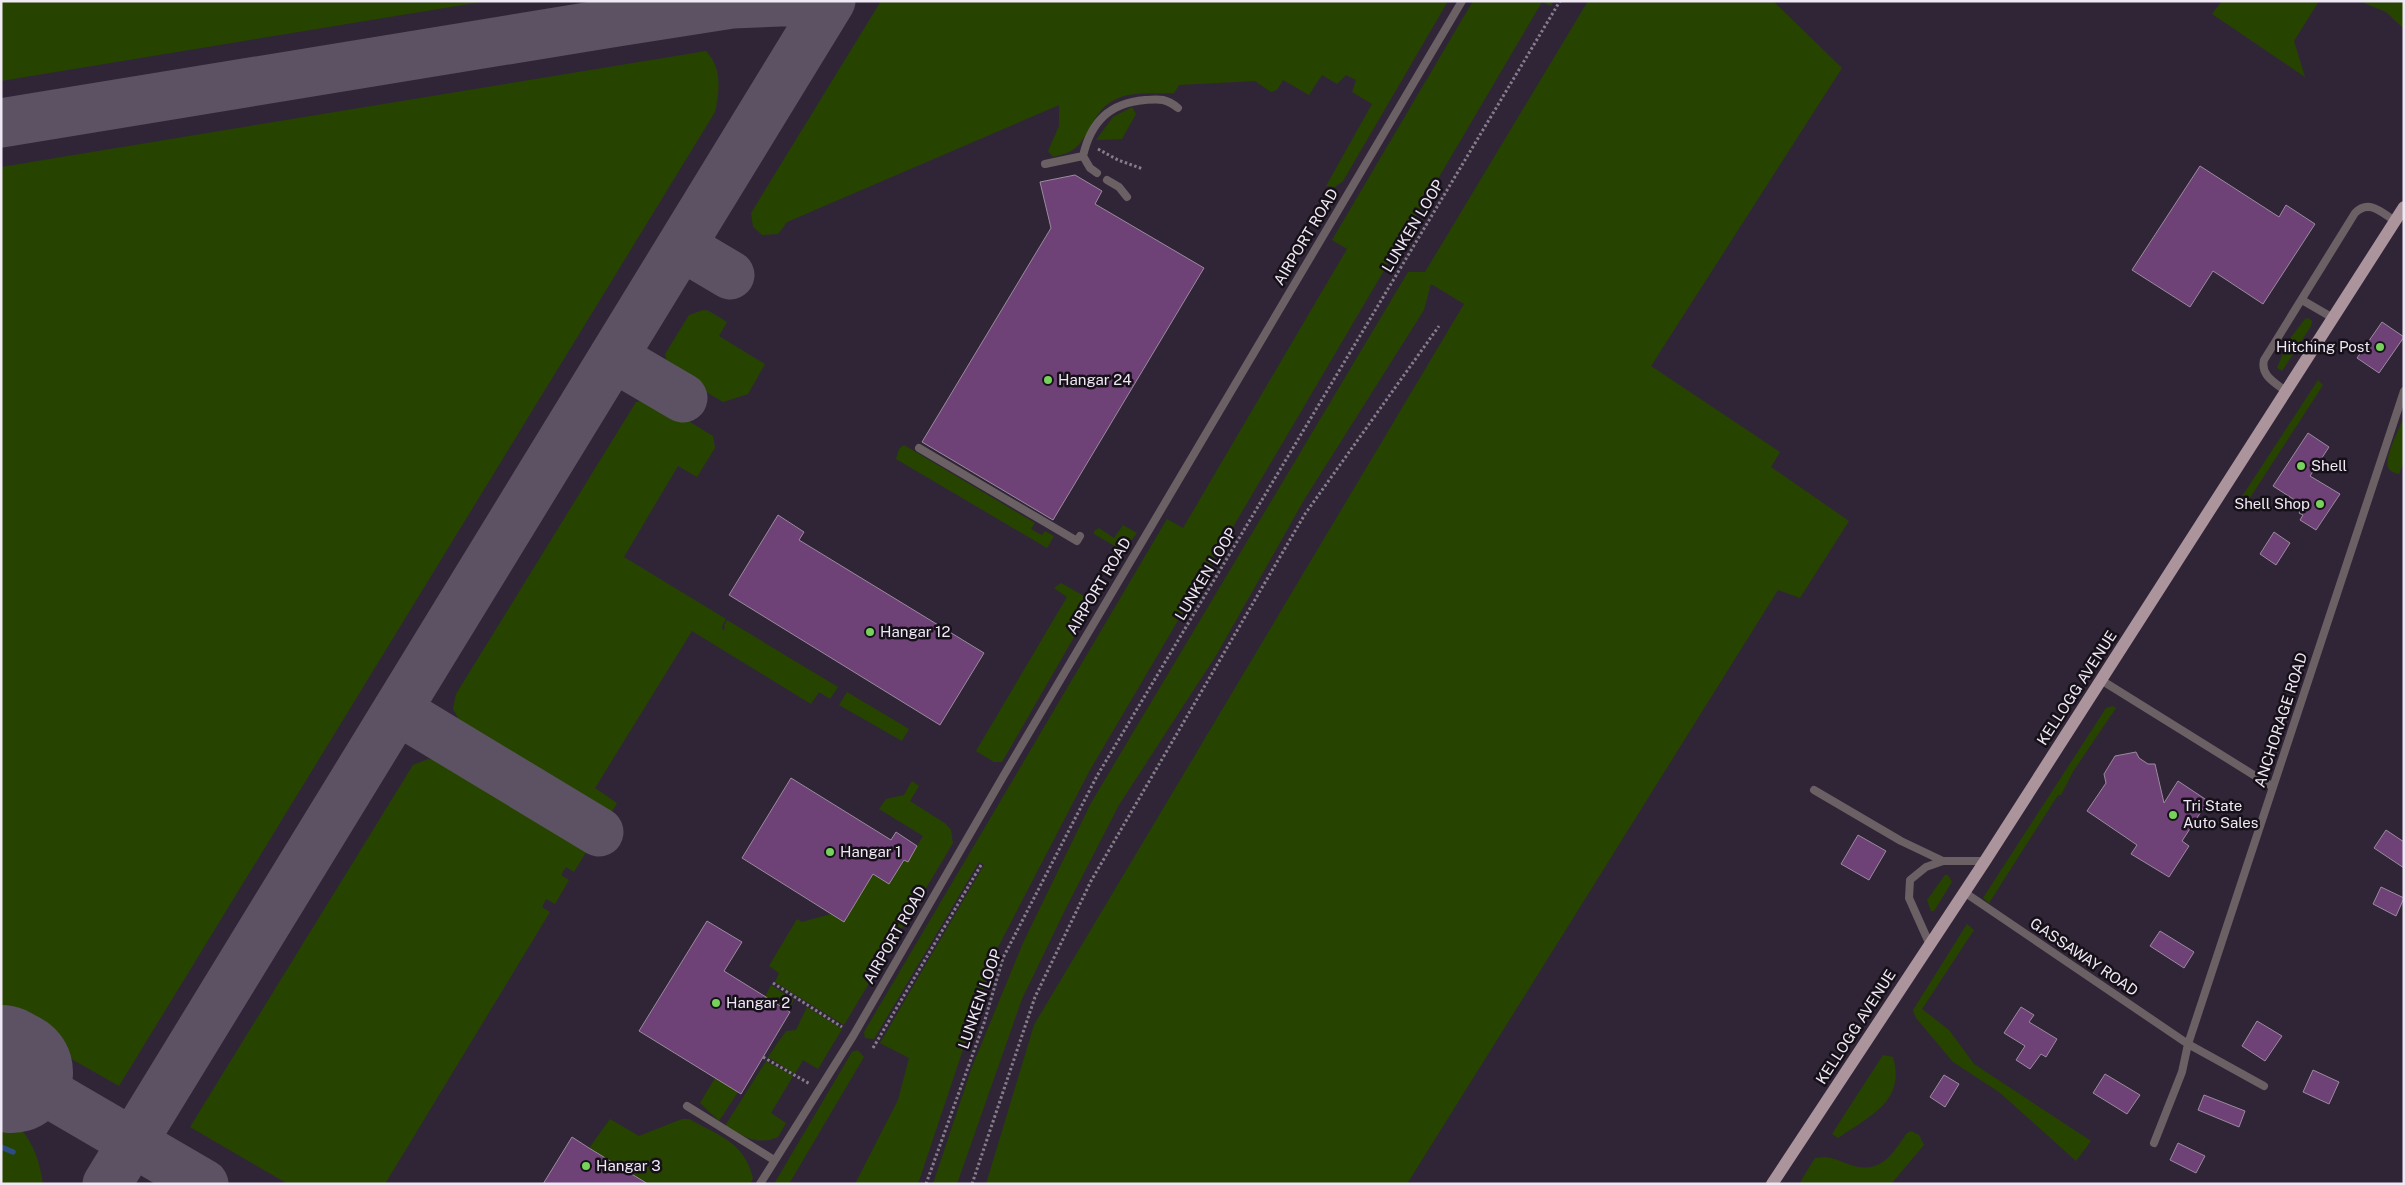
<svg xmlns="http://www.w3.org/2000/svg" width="2405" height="1185" viewBox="0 0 2405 1185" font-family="'Public Sans',sans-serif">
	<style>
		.green { fill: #264400 }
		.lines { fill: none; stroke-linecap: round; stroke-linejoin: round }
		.stream { stroke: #2e4b82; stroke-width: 5.5 }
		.taxiway { stroke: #5c5263; stroke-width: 49 }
		.runway { stroke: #5c5263; stroke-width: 122 }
		.building { fill: #6f4277; stroke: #9b8a9e }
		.path { stroke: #867d8c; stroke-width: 3; stroke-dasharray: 2.5 2.5; stroke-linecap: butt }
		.lane { stroke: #6b6064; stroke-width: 8 }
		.primary { stroke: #ac949c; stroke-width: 12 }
		.poi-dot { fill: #76d25a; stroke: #161119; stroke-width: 2 }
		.labels { text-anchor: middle; stroke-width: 5; stroke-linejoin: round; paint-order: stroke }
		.street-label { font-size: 15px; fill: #f0e9f5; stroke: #161119 }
		.poi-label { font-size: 15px; fill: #f0e9f5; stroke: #161119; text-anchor: start }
	</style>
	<rect width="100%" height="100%" fill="#302537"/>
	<path class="green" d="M1 1H487L1 81Z
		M881 1H1448L1343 181 1335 187 1326 186 1372 104 1352 92 1356 80 1346 75 1337 84 1322 75 1309 95 1283 80 1277 90 1271 92 1255 81 1179 85 1174 93C1158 94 1139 92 1124 96 1092 105 1094 132 1075 148 1068 154 1061 155 1053 157L1048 151 1059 126V105L787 222 778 234 762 235 753 227 751 213Z
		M1473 1H1554L1551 6 1542 2 1090 770 996 951 918 1184H855L898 1100 909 1058 880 1043 984 865 979 862 874 1039 865 1038 864 1032 1167 519 1183 528 1347 249 1332 240Z
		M1588 1H1773L1842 68 1651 366 1780 452 1771 467 1849 521 1800 598 1778 590 1407 1184H986L1034 1025 1464 304 1431 284 1424 310 1304 500 1217 654 1119 805 1068 904 1022 999 957 1184H933L972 1067 1023 943 1091 803 1408 272H1425Z
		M2222 1H2319L2294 41 2305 77 2212 14Z
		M2359 1H2404V29L2386 12Z
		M706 51C722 68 720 90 715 112L119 1086 1 1019V167Z
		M1132 107 1136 114 1122 139 1096 140 1113 117Z
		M703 310 709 311 727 322 719 336 765 364 748 394 723 402 669 370 665 354 689 315Z
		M2308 318 2312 321 2311 326 2282 371 2277 368 2288 341 2305 319Z
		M2318 380 2323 385 2246 504H2243L2241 498Z
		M652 399 713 436 715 448 697 477 678 466 624 557 726 619 722 626 723 630 725 629 724 626 727 620 838 687 830 699 819 692 811 704 692 631 595 788 617 803 610 815 463 727 453 709 456 694 636 402Z
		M2404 417V462L2399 474C2395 473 2391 472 2389 469 2382 461 2400 427 2404 417Z
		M904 445 1035 523 1031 529 1042 535 1045 531 1054 536 1047 548 896 459 899 449Z
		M1123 525 1137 533 1130 542 1118 548 1094 534V531L1099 528 1114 538Z
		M1061 583 1084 596 1089 611 1002 762H994L976 751 1067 597 1054 588Z
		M847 692 909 729 902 741 839 705Z
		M2113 706 2116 708 2074 770 2061 795H2058L1989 903 1983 898 2106 708Z
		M428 759 443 761 588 849 574 872 566 867 561 875 569 880 555 904 546 899 542 907 550 912 385 1184H288L190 1127 413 765Z
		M912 781 919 786 910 801 946 824 951 830 953 843 844 1025 775 982 779 973 769 966 797 919 802 922 831 914 844 922 873 874 889 884 904 860 908 861 923 836 879 809 886 799 904 795Z
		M1945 875H1948L1952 882 1934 911H1931L1927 900Z
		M1967 924 1974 930 1922 1009 1949 1030 1974 1064 2091 1141 2076 1161 1999 1092 1953 1062 1916 1018 1913 1010Z
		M771 985 794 1000 788 1011 765 997Z
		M807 1007 842 1029 818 1069 803 1060 795 1074 768 1057 786 1031 796 1030Z
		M858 1050 864 1057 789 1184H774L852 1052Z
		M1883 1055 1893 1057C1906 1101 1870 1116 1838 1138L1832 1134Z
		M766 1061 793 1076 771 1113 786 1123 778 1137C757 1146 743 1136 725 1126Z
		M715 1078 738 1092 719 1121 700 1103Z
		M1 1113C28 1129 39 1154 43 1184H1Z
		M610 1119 639 1136 682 1119H689C720 1136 744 1142 753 1178L750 1184H648L589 1148Z
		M1911 1131 1919 1135 1924 1145 1891 1184H1799L1815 1158C1827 1156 1833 1158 1845 1163 1879 1176 1889 1159 1907 1133Z"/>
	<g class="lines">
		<path class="stream" d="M1 1147 13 1152"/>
		<path class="taxiway" d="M1 123 617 22 732 4 806 1
			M681 246 730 275
			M613 357 683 398
			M397 710 599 832
			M12 1072 204 1184
			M107 1184 831 1"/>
		<path class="runway" d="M1 1066 12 1072"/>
	</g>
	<path class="building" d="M2200 166 2279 217 2286 205 2315 224 2263 304 2213 271 2190 307 2132 270Z
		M1075 175 1102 191 1095 204 1204 268 1053 520 922 442 1051 228 1040 182Z
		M2382 322 2404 337 2379 373 2357 358Z
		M2308 433 2329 447 2310 476 2340 494 2316 530 2300 520 2303 515 2299 513 2304 506 2273 486Z
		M778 515 804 532 799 540 984 653 940 725 729 595Z
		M2274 532 2290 543 2276 565 2260 554Z
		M2136 752 2139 758 2148 764H2155L2164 803 2178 781 2208 801 2182 841 2189 846 2169 877 2131 854 2137 845 2087 811 2106 783 2104 774 2115 756Z
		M791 778 891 840 896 832 917 846 908 862 904 860 889 884 873 874 844 922 742 858Z
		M2386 830 2404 842V868L2374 848Z
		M1858 835 1886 851 1869 880 1841 864Z
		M2381 887 2404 898 2396 916 2373 904Z
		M707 921 742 942 724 971 790 1012 741 1094 639 1031Z
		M2160 931 2194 952 2184 968 2150 946Z
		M2021 1007 2034 1015 2029 1022 2057 1039 2046 1057 2041 1054 2030 1069 2016 1060 2025 1046 2004 1033Z
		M2257 1021 2282 1036 2265 1061 2242 1046Z
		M2313 1070 2339 1082 2329 1104 2303 1092Z
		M2105 1074 2140 1095 2127 1114 2093 1093Z
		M1944 1075 1959 1084 1945 1107 1930 1097Z
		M2204 1095 2245 1111 2239 1127 2198 1110Z
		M572 1137 589 1148 648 1184H543Z
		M2178 1143 2205 1156 2196 1173 2170 1160Z"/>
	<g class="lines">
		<path class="path" d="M1098 149 1118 160 1143 169
			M773 983 842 1027
			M873 1048 981 865
			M763 1057 810 1084
			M926 1184 984 1023 1003 958 1097 776 1560 1
			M972 1184 1035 997 1091 881 1305 514 1439 326"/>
		<path class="lane" d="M1045 164 1083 156
			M1097 173 1090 168 1083 156C1091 121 1110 103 1145 100 1159 99 1166 98 1178 108
			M1107 180 1119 187 1127 197
			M2302 300 2333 318
			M2287 392C2276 383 2260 376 2264 360L2355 213C2369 199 2381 212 2395 221
			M919 448 1077 541 1080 536
			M2101 680 2273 787
			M1814 790 1901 841 1943 861
			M1964 892 2188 1044 2264 1086
			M1930 945 1909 898 1910 880 1926 867 1943 861H1985
			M687 1106 774 1160
			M2154 1143 2182 1072 2188 1044 2404 391
			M760 1184 853 1036 1004 775 1462 1"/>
		<path class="primary" d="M1772 1184 1985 861 2404 207"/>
	</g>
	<g class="poi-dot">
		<circle cx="2380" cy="347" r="5"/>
		<circle cx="1048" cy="380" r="5"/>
		<circle cx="2301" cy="466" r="5"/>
		<circle cx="2320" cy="504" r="5"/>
		<circle cx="870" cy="632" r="5"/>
		<circle cx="2173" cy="815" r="5"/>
		<circle cx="830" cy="852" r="5"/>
		<circle cx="716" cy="1003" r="5"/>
		<circle cx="586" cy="1166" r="5"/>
	</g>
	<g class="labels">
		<g class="street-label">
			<text transform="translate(1413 226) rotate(-59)" y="5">LUNKEN LOOP</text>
			<text transform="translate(1306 237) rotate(-59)" y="5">AIRPORT ROAD</text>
			<text transform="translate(1206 574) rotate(-59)" y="5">LUNKEN LOOP</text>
			<text transform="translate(1099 586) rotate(-59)" y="5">AIRPORT ROAD</text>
			<text transform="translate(2077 688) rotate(-57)" y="5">KELLOGG AVENUE</text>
			<text transform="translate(2281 720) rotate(-72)" y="5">ANCHORAGE ROAD</text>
			<text transform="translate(895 935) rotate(-60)" y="5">AIRPORT ROAD</text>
			<text transform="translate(2084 957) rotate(34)" y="5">GASSAWAY ROAD</text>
			<text transform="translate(980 999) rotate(-71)" y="5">LUNKEN LOOP</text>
			<text transform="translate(1856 1027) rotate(-57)" y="5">KELLOGG AVENUE</text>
		</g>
		<g class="poi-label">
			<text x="2370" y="352" text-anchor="end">Hitching Post</text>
			<text x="1058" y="385">Hangar 24</text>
			<text x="2311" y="471">Shell</text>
			<text x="2310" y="509" text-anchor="end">Shell Shop</text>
			<text x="880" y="637">Hangar 12</text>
			<text x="2183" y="811">Tri State<tspan x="2183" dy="17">Auto Sales</tspan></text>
			<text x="840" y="857">Hangar 1</text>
			<text x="726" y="1008">Hangar 2</text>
			<text x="596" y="1171">Hangar 3</text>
		</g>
	</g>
	<rect width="2405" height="1185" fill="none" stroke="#f0e9f5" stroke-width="5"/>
</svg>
